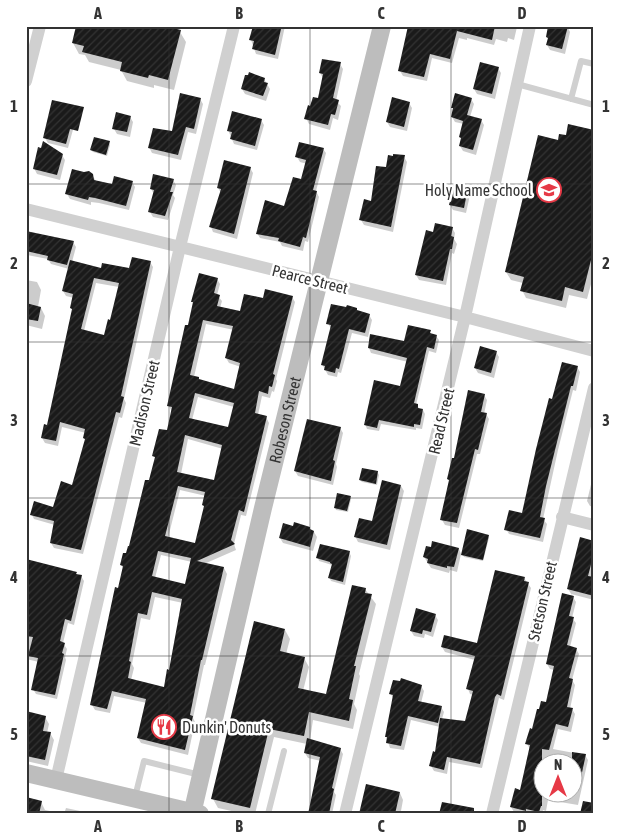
<svg xmlns="http://www.w3.org/2000/svg" width="620" height="840" viewBox="0 0 620 840" font-family="'Asap Condensed',sans-serif">
	<style>
		.shadow { fill: #0003; fill-rule: evenodd }
		.building { fill: url(#building-hatch); fill-rule: evenodd }
		.lines { fill: none; stroke-linecap: round; stroke-linejoin: round }
		.lane { stroke: #d0d0d0; stroke-width: 6 }
		.street { stroke: #d0d0d0; stroke-width: 12 }
		.secondary { stroke: #bdbdbd; stroke-width: 18 }
		.grid { fill: none; stroke: #333; stroke-width: 1; stroke-opacity: 0.55 }
		.labels { text-anchor: middle; stroke-width: 5; stroke-linejoin: round; paint-order: stroke }
		.poi-label { font-size: 16px; fill: #333; stroke: #fff; text-anchor: end }
		.street-label { font-size: 16px; fill: #333; stroke: #fff }
		.neatline { fill: none; stroke: #333; stroke-width: 2 }
		.grid-label { font-size: 16px; text-anchor: middle; font-weight: bold; fill: #333 }
	</style>
	<defs>
		<pattern id="building-hatch" width="6" height="6" patternUnits="userSpaceOnUse" patternTransform="scale(1.25)"><rect width="6" height="6" fill="#1a1a1a"/><path d="M-1 1l2-2M0 6l6-6M5 7l2-2" fill="none" stroke="#333"/></pattern>
	</defs>
	<rect width="100%" height="100%" fill="#fff"/>
	<path class="shadow" d="M254 26H285L278 59 256 54 251 40Z
		M408 26H516L517 27 514 40 508 38 507 42 496 39 494 45 467 38V40L459 38 452 63 432 58 427 81 403 76 400 71 409 29Z
		M567 26 570 32 565 54 550 50 547 45 548 39 547 37Z
		M180 32 186 42 174 90 154 85V88L127 81 121 70 89 62 85 55 79 54 73 43Z
		M340 64 343 69 336 101 341 106 338 120 333 118 330 130 309 124 306 118 311 107 319 100 323 78 320 73Z
		M498 68 501 73 495 99 477 94 474 89Z
		M264 79 270 89 266 101 245 94 242 89Z
		M200 99 203 104 196 134 188 132 181 160 152 153 149 147 173 132Z
		M393 99 409 103 412 108 407 131 390 127 387 122Z
		M471 99 474 104 470 117 481 120 484 125 476 155 463 151 460 146 464 124 455 122 452 117 454 110 452 107Z
		M130 117 133 122 130 137 117 134 114 129Z
		M261 120 264 125 257 150 234 144 228 130Z
		M74 126 68 148 48 143 45 138Z
		M594 131V273L587 299 569 295 566 308 526 298 522 290 523 283 511 280 506 272 559 142Z
		M109 142 110 145 107 156 93 152 91 150Z
		M323 149 326 153 316 191 319 197 308 242 305 241 303 251 282 246 280 242 260 238 257 233 285 207 302 181 307 164 300 162 297 157Z
		M62 155 65 160 60 180 37 174 34 168Z
		M404 157 407 162 393 232 364 225 361 220 372 202 387 169Z
		M250 168 253 173 237 239 213 232 211 227 221 193 218 188Z
		M92 175 96 181 113 185 132 182 135 187 129 210 99 203 91 202V205L70 199 67 194Z
		M173 180 176 185 173 195 175 198 168 220 153 217 150 212 154 194 151 189Z
		M467 189 470 195 466 213 453 210 450 205Z
		M452 228 455 233 454 239 457 244 454 254 452 253 446 285 419 280 416 275Z
		M26 232 73 242 76 247 72 262 102 269 130 270 150 262 153 267 124 399 126 403 122 418 119 417 83 554 54 548 51 543 55 525 34 519 32 515 54 508 73 486 86 441 84 438 86 433 62 427 58 446 45 443 42 438 48 426 73 311 71 308 74 298 66 296 63 291 69 269 51 264 48 259 27 255 26 258ZM96 283 119 287 111 321 105 336 84 331Z
		M217 279 220 284 217 295 222 301 220 308 241 313 264 300 292 297 295 302 276 379 277 381 274 392 272 391 270 398 262 396 258 415 266 417 269 423 246 516 241 515 234 544 236 550 204 564 224 568 227 574 205 665H204L193 718 195 722 188 755 141 743 138 738 147 703 114 696 110 713 95 710 92 705 124 569 121 565 127 555 150 482 156 459 154 456 168 432 172 412 169 406 194 305 192 301ZM206 324 234 330 226 358 229 363 241 367 235 390 200 381 194 377ZM198 397 234 407 229 428 192 420ZM188 439 223 449 215 482 181 474ZM180 490 206 496 205 508 196 545 168 538ZM161 555 192 562 186 585 155 578ZM155 597 183 603 170 671 165 688 131 680 134 668 132 664 141 618 150 620Z
		M26 280 37 282 41 290 38 307 41 308 45 316 42 329 26 325Z
		M356 309 358 312 369 315 372 320 368 337 352 333 341 373 338 372 337 377 328 375 322 364 331 329 328 323Z
		M430 332 432 335 436 336 439 340 436 353 429 351 416 405 420 409 423 410 425 414 422 429 416 428V430L381 424 379 431 367 429 365 424 401 387 408 362 371 353 369 348 371 335 405 343Z
		M496 352 499 357 494 378 478 373 475 368Z
		M577 367 580 372 576 391 573 390 558 450 543 519 547 524 543 542 509 534 506 529 523 515 553 401Z
		M484 395 487 400 484 414H486L489 419 480 454H477L459 528 445 525 442 520 450 482 448 479 454 460Z
		M340 428 343 433 336 464 337 467 333 485 298 476 295 471Z
		M594 472V507L590 506 587 501Z
		M378 473 379 475 377 485 362 482 360 480Z
		M401 486 404 491 390 550 358 542 355 536 373 523Z
		M350 497 351 499 348 512 336 510 335 507Z
		M294 527 314 532 317 537 313 551 283 543 280 538Z
		M488 536 489 538 483 561 464 557 463 555Z
		M594 542V568L591 578H594V600L571 594 576 602 572 618 576 623 570 647 576 649 579 654 572 680 575 685 570 709H572L575 714 571 732 558 729 553 749 585 755 588 760 578 805 548 800 546 811 543 810 542 814H522L514 812 511 807 521 791 530 749 527 744 547 703 555 670 550 669 547 664 573 597 568 589ZM542 762H572V792H542Z
		M459 549 461 554 457 572 450 570 449 573 431 568 424 557Z
		M349 552 351 556 345 585 331 581 329 577 332 565 319 561 318 558Z
		M26 560 76 573 77 575 81 576 84 581 74 625 68 623 63 643 67 649 65 657 66 660 57 699 36 694 33 689 39 662 26 659Z
		M524 578 531 588 504 700 499 698 482 768 449 762 447 774 434 771 431 766 436 753 440 727 411 720 404 750 390 748 386 736 394 700 391 694 421 686 424 691 421 703 441 707 444 712 442 719 466 723 473 695 470 694 468 689 475 660 445 652 442 647 478 645Z
		M365 589 376 604 359 674 360 676 354 704 357 710 353 729 313 720 310 740 340 749 343 754 334 792 336 795 332 814H309L321 761 308 758 305 753 307 744 274 737 255 814H245L218 808 213 799 285 630 290 639 286 654 304 658 309 667 303 691 327 696Z
		M435 615 438 620 433 637 425 634 424 638 414 636 411 631Z
		M26 713 45 717 49 724 47 733H50L54 740 48 766 26 761Z
		M400 793 403 800 401 811 413 814H360Z
		M41 802 45 810 64 814H26Z
		M66 808 80 811 81 814H64Z"/>
	<path class="building" d="M76 26H165L181 30 168 80 149 75 148 78 120 71 122 62 82 52 84 46 72 43Z
		M253 26H268L281 29 275 55 252 49 254 41 249 40Z
		M408 26H495L492 40 457 31 450 59 430 54 424 77 398 71Z
		M548 26H568L562 49 546 45 548 38 546 37Z
		M322 59 341 62 333 98 339 100 335 115 331 114 328 125 304 119 308 105 310 106 313 97 318 98 323 74 319 73Z
		M480 62 499 67 492 94 473 89Z
		M249 72 265 78 264 82 268 83 263 96 241 89 245 75H248Z
		M180 93 201 98 194 129 186 127 178 155 148 148 153 128 172 131Z
		M455 93 472 98 467 115 482 119 473 150 459 146 461 138 459 137 463 121 451 117 453 108H451Z
		M392 97 410 102 404 127 386 122Z
		M52 100 84 107 78 131 70 129 66 144 43 138Z
		M232 111 262 119 255 146 230 139 232 132 227 131Z
		M116 112 131 116 127 132 112 129Z
		M568 124 594 130V248L583 292 565 287 562 301 520 291 524 277 505 272 538 135 558 140 559 134 566 135Z
		M94 137 110 141 106 155 90 150Z
		M43 141 63 154 57 175 33 169 38 147 41 148Z
		M299 142 324 148 313 190 317 191 312 213 306 238 303 237 300 247 278 241 279 238 256 234 265 200 284 206 293 177 301 179 306 160 295 157Z
		M393 154 405 155 391 227 359 220 364 199 371 201 376 166 386 167 388 155 393 156Z
		M224 160 251 167 234 234 209 227 221 189 217 188Z
		M72 169 84 172 89 171 93 174 94 180 112 184 114 176 133 181 126 206 95 198 89 197 88 200 65 194Z
		M153 174 174 179 170 192H173L165 216 148 212 154 190 150 189Z
		M453 185 468 188 464 208 449 205Z
		M435 223 453 227 451 236 454 237 452 249H450L443 281 415 275 426 230 433 232Z
		M26 231 74 241 67 265 47 260 48 256 26 251Z
		M132 257 151 261 121 396 124 397 120 413 116 412 81 550 50 543 54 521 30 515 34 501 53 507 61 481 72 485 85 439 83 438 85 429 60 422 56 441 41 438 44 424 47 425 72 309 70 308 73 294 62 291 70 260 101 268 102 263 129 268ZM94 278 119 283 110 320 108 319 104 335 81 329Z
		M199 273 218 278 214 293 220 295 217 306 240 311 244 294 263 298 265 289 293 296 273 374 275 375 272 387 269 386 268 394 259 391 255 413 267 416 244 512 239 510 231 540 235 544 197 561 224 567 202 660H201L190 715 193 716 185 750 137 738 146 699 112 691 107 709 90 705 115 587 118 588 123 566 120 565 123 553H126L128 546H129L145 480H149L155 457 152 456 159 429 167 430 172 407 167 406 185 325H188L193 302H191ZM203 320 233 326 225 358 240 363 234 389 199 379V377L190 375ZM195 393 234 403 228 427 189 418ZM185 435 222 445 214 480 177 472ZM178 486 205 492 202 505 204 506 195 543 165 536ZM158 551 191 558 185 584 152 576ZM152 592 182 599 169 670 167 669 164 687 128 678 131 662 129 661 138 613 147 615Z
		M26 303 41 307 38 321 26 319Z
		M331 304 346 307 347 305 357 308V310L370 314 365 333 349 329 339 369 336 368 335 373 324 370 325 366 321 365 331 325 326 324Z
		M408 325 431 330 430 333 437 335 434 349 427 347 414 403 418 404V408L423 409 420 425 414 424V427L379 420 377 428 364 425 374 380 400 386 407 358 368 348 370 334 404 341Z
		M480 346 497 351 491 373 474 368Z
		M562 362 578 366 573 386H571L546 486 540 517 545 518 540 538 504 530 509 510 522 513 536 449 549 398 552 399Z
		M468 390 485 394 481 412 487 413 478 450 475 449 457 523 440 520 449 480 447 479 452 458H454Z
		M307 419 341 427 333 460 335 461 331 481 294 471Z
		M362 468 378 471 376 484 359 480Z
		M382 480 401 485 387 545 354 537 359 518 372 521Z
		M337 493 351 496 347 511 334 508Z
		M294 522 310 527V529L314 531 310 547 279 538 283 523 293 526Z
		M467 529 489 535 483 560 461 555Z
		M580 537 594 541V553L588 576 594 577V596L567 589Z
		M432 541 459 548 454 567 447 566V568L427 563 428 559 423 557 426 546 431 547Z
		M320 544 350 551 343 582 328 578 332 564 330 563V562L316 558Z
		M26 559 77 572 76 574 82 575 71 621 65 619 60 641 65 643 62 653 64 654 55 695 31 690 38 658 28 656 33 637 26 636Z
		M495 570 525 577 524 581 529 582 501 696 497 694 495 697 480 764 447 757 444 770 429 766 433 751 435 752 440 718 465 721 473 691 466 689 475 656 441 647 444 635 477 643Z
		M352 585 366 588 365 593 372 594 354 666H356L349 699 353 700 349 721 309 712 304 736 269 729 250 808 211 799 254 621 285 629 280 651 305 657 298 688 326 694Z
		M562 593 574 596 569 616 574 617 567 645 577 648 569 678 573 679 567 707 573 708 568 727 556 724 549 750 542 749V806H541L539 812 526 809V811L510 807 515 788 520 790 530 745 525 744 530 728 532 729 537 709H539L541 701 546 702 554 666 546 664Z
		M416 608 436 614 431 632 423 630 422 634 410 631Z
		M401 678 422 685 418 701 442 706 438 723 408 716 401 746 386 743 387 737H385L393 695 389 694 393 680 400 681Z
		M26 711 46 716 43 731 51 732 45 760 26 756Z
		M307 738 341 748 332 788 334 789 329 814H308L320 757 304 753Z
		M572 752 586 754 578 791H572Z
		M366 784 400 792 395 814H359Z
		M26 797 42 801 39 814H26Z
		M583 801 594 803V814H580Z
		M442 802 474 808V814H439Z"/>
	<g class="lines">
		<path class="lane" d="M517 84 594 105
			M571 99 581 61 594 64
			M135 797 144 761 200 775
			M268 814 284 751"/>
		<path class="street" d="M26 81 40 26
			M26 209 465 317 594 351
			M562 517 594 525
			M56 780 180 247 234 26
			M345 814 465 317 530 26
			M492 814 594 388"/>
		<g class="secondary">
			<path d="M26 773 200 814"/>
			<path id="s1" d="M192 814 263 508 382 26"/>
		</g>
	</g>
	<path class="grid" d="M169 26V814M310 26V814M451 26V814M26 184H594M26 342H594M26 498H594M26 656H594"/>
	<defs>
		<symbol id="school-ring" viewBox="-11 -11 22 22"><circle r="9.5" fill="#fff" stroke="#e63946" stroke-width="1.5"/><path d="M0-5L7-2L0 1L-7-2ZM-4 1L0 2.5L4 1V4Q0 6-4 4Z" fill="#e63946"/></symbol>
		<symbol id="restaurant-ring" viewBox="-11 -11 22 22"><circle r="9.5" fill="#fff" stroke="#e63946" stroke-width="1.5"/><path d="M-5-6h1v4h1v-4h1v4h1v-4h1v5L-1.5 .5V6h-2V.5L-5-1ZM5-6V6H3V1.5H1.5Q1.5-4 5-6Z" fill="#e63946"/></symbol>
	</defs>
	<g fill-rule="evenodd">
		<use href="#school-ring" x="535" y="176" width="28" height="28"/>
		<use href="#restaurant-ring" x="150" y="713" width="28" height="28"/>
	</g>
	<g class="labels">
		<g class="poi-label">
			<text x="532" y="196">Holy Name School</text>
			<text x="182" y="733" text-anchor="start">Dunkin' Donuts</text>
		</g>
		<g class="street-label">
			<text transform="translate(310 279) rotate(14)" y="6">Pearce Street</text>
			<text transform="translate(144 403) rotate(-77)" y="6">Madison Street</text>
			<text dy="6" stroke="none"><textPath href="#s1" startOffset="405">Robeson Street</textPath></text>
			<text transform="translate(441 421) rotate(-77)" y="6">Read Street</text>
			<text transform="translate(542 601) rotate(-77)" y="6">Stetson Street</text>
		</g>
	</g>
	<rect width="620" height="840" fill="none" stroke="#ffffff" stroke-width="55"/>
	<g transform="translate(558 778)"><circle r="24" fill="#ffffff" stroke="#adadad"/>
	<path d="M0-4L9 19L0 12L-9 19Z" fill="#e63946"/>
	<text y="-8" font-size="14" font-weight="bold" text-anchor="middle" fill="#333333">N</text>
	</g>
	<rect x="28" y="28" width="564" height="784" class="neatline"/>
	<g class="grid-label">
		<text x="98" y="19">A</text>
		<text x="239" y="19">B</text>
		<text x="381" y="19">C</text>
		<text x="522" y="19">D</text>
		<text x="14" y="112">1</text>
		<text x="606" y="112">1</text>
		<text x="14" y="269">2</text>
		<text x="606" y="269">2</text>
		<text x="14" y="426">3</text>
		<text x="606" y="426">3</text>
		<text x="14" y="583">4</text>
		<text x="606" y="583">4</text>
		<text x="14" y="740">5</text>
		<text x="606" y="740">5</text>
		<text x="98" y="832">A</text>
		<text x="239" y="832">B</text>
		<text x="381" y="832">C</text>
		<text x="522" y="832">D</text>
	</g>
</svg>
